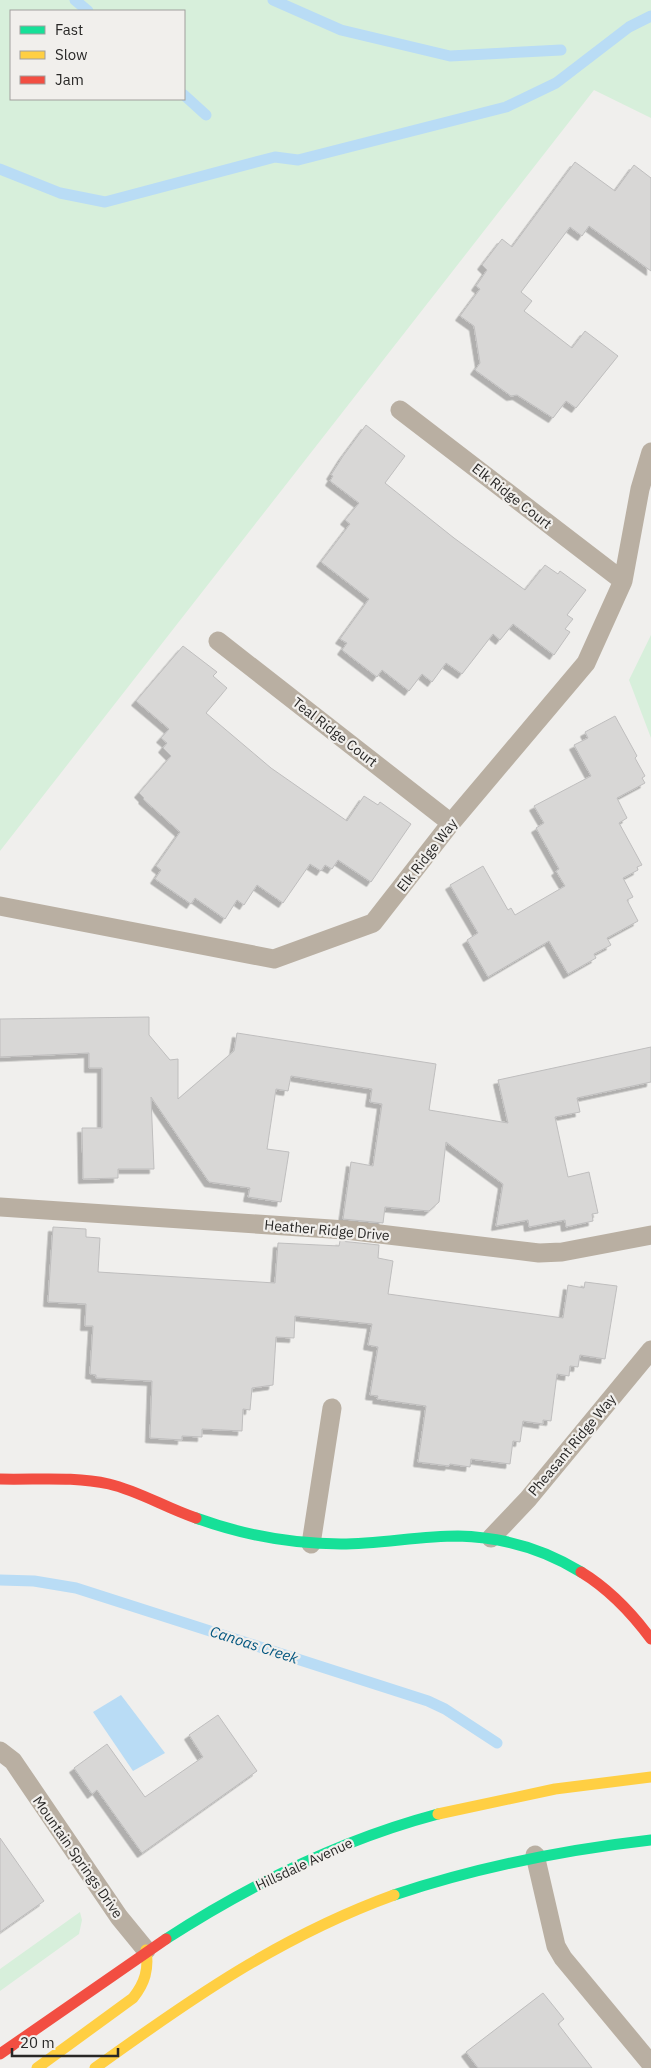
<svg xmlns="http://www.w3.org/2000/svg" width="651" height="2068" viewBox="0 0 651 2068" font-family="'IBM Plex Sans',sans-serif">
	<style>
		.green { fill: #d7efdb; fill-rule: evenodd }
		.water { fill: #b9dcf5 }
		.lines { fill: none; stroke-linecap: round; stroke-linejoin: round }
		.stream { stroke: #b9dcf5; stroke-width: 11 }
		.building { fill: #d8d7d6; stroke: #bfbebe; filter: url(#shadow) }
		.lane { stroke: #b9afa2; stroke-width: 19 }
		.fast { stroke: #16e098; stroke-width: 11 }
		.slow { stroke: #ffcf43; stroke-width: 11 }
		.jam { stroke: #f24e42; stroke-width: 11 }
		.labels { text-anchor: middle; stroke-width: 4.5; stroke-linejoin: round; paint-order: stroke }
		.street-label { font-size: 14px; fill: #282726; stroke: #f1efec }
		.water-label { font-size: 15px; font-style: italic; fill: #00557f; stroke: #f1efec }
	</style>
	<defs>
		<filter id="shadow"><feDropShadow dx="-4.5" dy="4.5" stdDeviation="0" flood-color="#0004"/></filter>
	</defs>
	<rect width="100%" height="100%" fill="#f0efed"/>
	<path class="green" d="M0 0H651V118L594 90 0 851ZM184 11V99H11V11Z
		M651 635V738L629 680Z
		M80 1912 82 1920 79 1934 0 1991V1969Z"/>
	<path class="water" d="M121 1695 165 1753 133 1771 93 1712Z"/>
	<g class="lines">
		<path class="stream" d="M75 0 88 11
			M273 0 341 30 450 56 561 50
			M184 95 206 115
			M0 169 60 193 105 202 275 157 298 160 506 107 556 83 629 27 651 16
			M0 1580 34 1581 76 1588 428 1701 445 1709 497 1743"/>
	</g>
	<path class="building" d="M575 162 615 191 634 165 651 178V271L589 226 582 236 570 227 521 292 532 301 524 311 572 348 585 331 618 356 576 408 566 401 553 418 517 395 511 396 475 370 480 363 474 326 460 316 480 289 476 286 487 270 482 265 502 239 512 247Z
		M366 425 405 456 385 483 454 538 525 590 545 565 558 574 560 571 586 590 567 615 573 619 565 629 570 632 554 655 513 624 500 640 493 634 462 674 446 663 432 682 422 674 409 691 382 670 377 677 342 650 347 643 340 639 369 599 321 562 350 524 345 520 359 503 330 481 333 476 331 475 343 456Z
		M183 646 217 672 213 676 227 688 206 713 271 768 347 821 364 796 378 805 380 802 411 824 371 882 338 860 332 869 325 865 321 871 310 864 283 903 257 885 244 905 237 900 225 919 195 898 191 904 155 879 161 870 156 866 180 832 143 799 144 798 139 793 171 756 163 748 167 743 161 738 169 729 136 701Z
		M615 716 637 756 635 758 645 776 642 778 645 783 617 798 627 818 619 823 642 865 637 867 638 870 623 878 633 897 627 900 638 921 607 938 611 945 594 954 596 958 568 974 549 941 488 977 467 940 478 933 450 885 483 866 508 910 511 908 515 915 565 886 556 871 559 869 536 828 544 823 534 806 591 776 574 745 588 738 585 732Z
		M149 1017V1035L170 1060 178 1059V1099L234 1051 237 1033 436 1064 429 1110 508 1123 498 1080 651 1047V1082L577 1098 580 1112 555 1117 568 1177 589 1172 598 1213 592 1214 593 1221 566 1227 565 1220 529 1227 528 1220 496 1226 503 1184 446 1142 439 1202 429 1211 385 1207 383 1223 343 1219 351 1162 373 1166 382 1104 370 1102 372 1089 321 1081 291 1076 288 1091 276 1089 267 1149 289 1152 281 1202 248 1197 250 1188 209 1182 151 1097 154 1169H118V1178L83 1179 82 1128H102V1068H89V1053L0 1057V1019Z
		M53 1227 86 1229V1237L100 1238 98 1272 275 1283 278 1243 339 1246 340 1241 379 1245 378 1258 393 1261 388 1294 563 1318 568 1285 584 1288 585 1282 617 1286 605 1359 580 1355 578 1367 570 1366 569 1376 557 1374 551 1421 543 1420V1424L523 1421 520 1442 513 1441 510 1464 471 1459 470 1467 450 1464 449 1466 418 1462 426 1406 377 1399 378 1396 370 1395 378 1347 368 1345 372 1324 295 1316 294 1338 276 1337 273 1385 252 1388 250 1410 243 1409 242 1431 202 1429V1437L182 1436V1440L150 1438 152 1381 96 1378V1375L90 1374 93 1326H85L86 1304 48 1302Z
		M218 1715 257 1771 142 1853 97 1790 92 1794 74 1768 107 1744 145 1797 203 1757 189 1735Z
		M0 1838 44 1901 0 1932Z
		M543 1993 564 2019 558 2024 592 2068H478L466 2052Z"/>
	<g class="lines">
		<path class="lane" d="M400 410 623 581
			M218 641 451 823
			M0 906 274 959 373 923 451 823 586 663 623 581 640 489 651 452
			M0 1207 346 1230 539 1253 562 1252 651 1235
			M491 1538 528 1499 651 1350
			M311 1544 332 1408
			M0 1751 13 1761 119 1917 146 1950
			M535 1855 556 1946 563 1958 651 2064"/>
		<path class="fast" d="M196 1518C243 1535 290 1544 341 1544 380 1544 419 1536 458 1536 502 1537 544 1549 581 1572
			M394 1895C478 1867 563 1850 651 1840
			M166 1939C251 1884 340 1840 438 1814"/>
		<path class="slow" d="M438 1814 555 1789 651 1777
			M37 2068 133 1998C145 1983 149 1969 146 1950
			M95 2068C192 1998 281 1936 394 1895"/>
		<path class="jam" d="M0 1479C36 1480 73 1476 109 1484 139 1491 166 1508 196 1518
			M581 1572C609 1589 631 1612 651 1639
			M0 2054 166 1939"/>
	</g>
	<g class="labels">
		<g class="street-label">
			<text transform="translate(512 496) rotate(38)" y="5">Elk Ridge Court</text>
			<text transform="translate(335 732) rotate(38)" y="5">Teal Ridge Court</text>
			<text transform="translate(427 855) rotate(-52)" y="5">Elk Ridge Way</text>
			<text transform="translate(327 1230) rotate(5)" y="5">Heather Ridge Drive</text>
			<text transform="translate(572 1445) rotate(-50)" y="5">Pheasant Ridge Way</text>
			<text transform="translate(78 1857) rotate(55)" y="5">Mountain Springs Drive</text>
			<text transform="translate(304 1864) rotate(-25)" y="5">Hillsdale Avenue</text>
		</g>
		<g class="water-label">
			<text transform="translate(254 1645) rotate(18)" y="5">Canoas Creek</text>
		</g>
	</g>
	<rect x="10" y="10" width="175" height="90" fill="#f1efec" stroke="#a19f9d"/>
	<rect x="20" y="26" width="25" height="8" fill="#16e098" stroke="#a19f9d"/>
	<text x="55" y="35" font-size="15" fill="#282726">Fast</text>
	<rect x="20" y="51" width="25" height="8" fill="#ffcf43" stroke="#a19f9d"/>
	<text x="55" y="60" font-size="15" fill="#282726">Slow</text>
	<rect x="20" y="76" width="25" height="8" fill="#f24e42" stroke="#a19f9d"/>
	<text x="55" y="85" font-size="15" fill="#282726">Jam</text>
	<path d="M12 2048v8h106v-8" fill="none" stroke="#282726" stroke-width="2.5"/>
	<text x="20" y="2048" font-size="15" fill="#282726" stroke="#f1efec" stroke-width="4" paint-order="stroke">20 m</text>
</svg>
